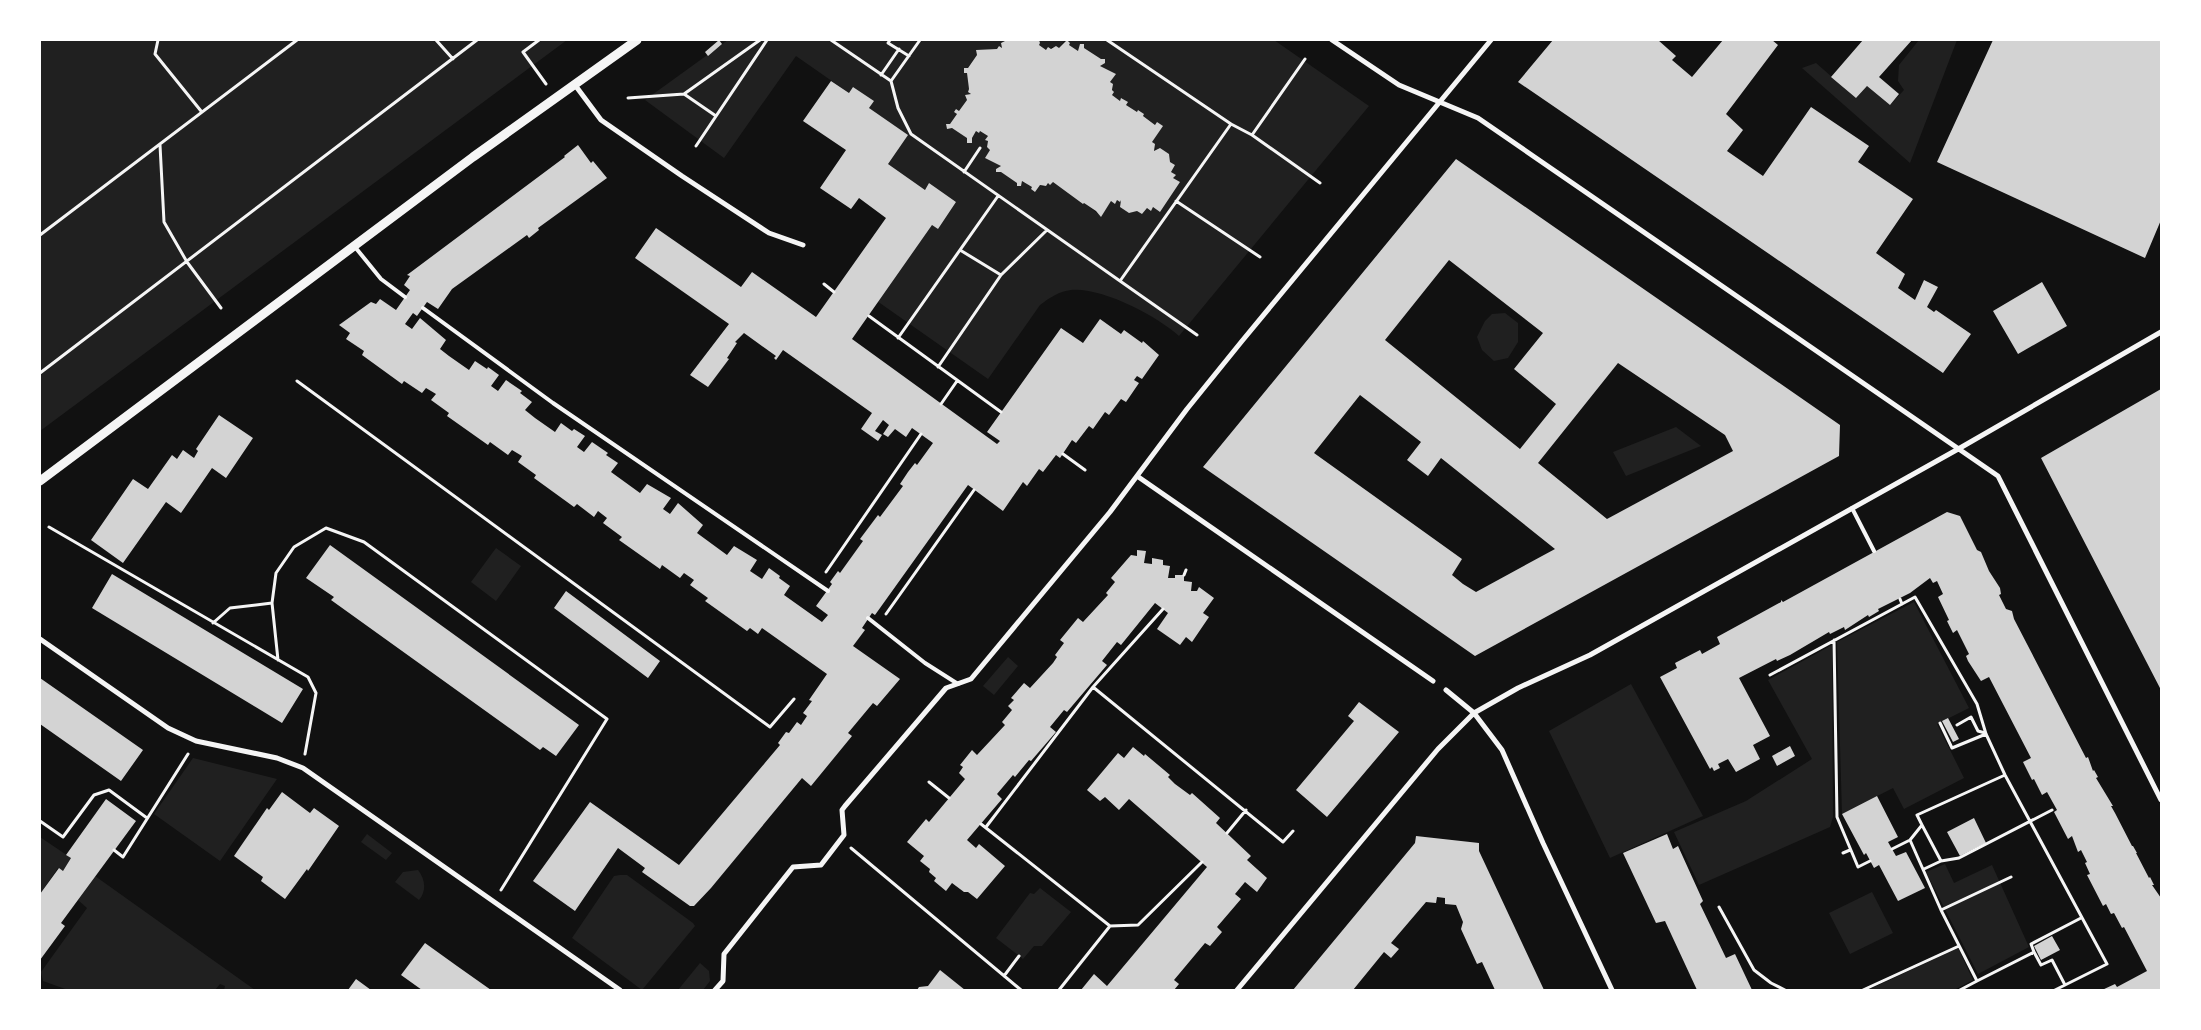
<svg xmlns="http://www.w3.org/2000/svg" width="2201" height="1030" viewBox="0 0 2201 1030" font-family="'Fira Sans',sans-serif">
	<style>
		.green { fill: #202020 }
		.building { fill: #d3d3d3; fill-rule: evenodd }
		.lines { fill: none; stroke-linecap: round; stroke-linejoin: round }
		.path { stroke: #f5f5f5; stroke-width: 3 }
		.service { stroke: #f5f5f5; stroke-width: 4 }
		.minor { stroke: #f5f5f5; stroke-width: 5 }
		.tertiary { stroke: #f5f5f5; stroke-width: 9 }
	</style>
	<rect width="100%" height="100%" fill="#111"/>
	<path class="green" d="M40 40H567L40 431Z
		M728 40H1007L1001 43 1002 48 999 46 997 49 976 51 977 55 964 73H967L969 89 968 92 971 94 965 95 967 100 959 111 956 109 954 112 957 114 950 124 946 125 947 128H952L972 138 976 131 979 133 980 131 988 136 986 140 988 141 987 147 990 150 985 158 1001 166 996 169V172H1001L1017 183V186H1021L1022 181 1032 187 1031 189 1035 192 1040 185 1043 187 1048 183 1050 185 1053 182 1083 204 1084 203 1101 216 1111 201 1115 203 1117 200 1120 202 1121 200 1120 207 1129 213 1137 211 1142 214 1147 208 1151 211 1153 207 1160 212 1180 182 1173 178 1175 175 1171 172 1175 165 1170 162 1169 154 1154 151 1156 149 1152 142 1157 122 1155 125 1143 116 1144 114 1139 110 1137 112 1126 105 1127 102 1122 98 1120 101 1112 95 1113 88 1110 82 1116 74 1100 66 1103 63 1101 59 1084 48V44L1078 51 1069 45 1070 43 1067 40H1274L1369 106 1179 336C1157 316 1102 287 1071 290 1060 291 1049 298 1040 305L988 379 877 301 932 225 938 229 956 202 929 183 925 190 888 164 869 108 873 101 853 87 849 93 796 56 724 158 645 100Z
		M1039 40H1065L1059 48 1053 47 1046 50 1039 45 1040 43Z
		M1919 40H1957L1910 163 1802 68 1816 63 1856 98 1867 86 1890 105 1904 90 1898 81 1899 65Z
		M1505 313 1518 323V342L1508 358 1494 361 1482 350 1477 337 1485 321 1492 314Z
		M1676 427 1701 446 1626 476 1613 452Z
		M496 548 521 566 496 601 471 582Z
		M1914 602 1969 708 1937 724 1964 778 1904 809 1893 788 1842 814 1837 642Z
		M1832 645 1833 817 1830 827 1699 885 1674 832 1746 801 1812 759 1768 680Z
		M1008 657 1018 666 994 695 983 686Z
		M1631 684 1703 816 1610 858 1549 731Z
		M193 758 277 779 220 861 154 814Z
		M367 834 392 853 386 860 361 842Z
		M40 837 71 858 63 871 58 868 40 894Z
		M1945 864 1954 883 1992 865 2029 947 1978 974 1926 872Z
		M418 870C425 879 427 890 419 900L395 882 403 872Z
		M620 875H627L693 923 695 926 642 990 572 938 614 876Z
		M95 876 255 990H224L225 986 220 984 215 990H68L43 981 41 972 87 908 78 900Z
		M1040 888 1071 912 1042 946H1034L1023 959 996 938 1030 893 1034 894Z
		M1872 892 1893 933 1850 954 1829 913Z
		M1958 948 1973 980 1954 990H1868Z
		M700 963 709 971 710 981 703 990H678Z"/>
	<path class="building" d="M719 40 722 44 708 56 705 52Z
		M1007 40H1039L1040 43 1039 45 1046 50 1048 47 1051 49 1056 46 1059 48 1067 40 1070 43 1069 45 1078 51 1080 44H1084V48L1101 59H1105V63L1100 66 1116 74 1110 82 1113 84 1112 90 1114 92 1112 95 1120 101 1121 98 1128 102 1126 105 1137 112 1138 110 1144 114 1143 116 1155 125 1157 122 1163 126 1152 142 1155 144 1154 151 1160 148 1169 154 1170 162 1175 165 1171 172 1176 175 1173 178 1180 182 1160 212 1153 207 1151 211 1147 208 1142 214 1137 211 1129 213 1120 207 1121 200 1120 202 1117 200 1115 204 1111 201 1101 217 1096 211 1084 203 1083 204 1053 182 1050 185 1048 183 1046 186 1040 185 1035 192 1031 189 1032 187 1022 181 1021 186H1017V183L1001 172H996V169L1001 166 985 158 990 150 987 147 988 141 985 140 988 136 980 131 979 133 976 131 972 138V143H967V138L952 128 947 129 946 124H950L957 114 954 112 956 109 959 111 967 100 965 95 971 94 968 92 969 89 967 73H964V68H968L977 55 976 50 997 49 999 46 1002 48 1001 43Z
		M1553 40H1658L1676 56 1672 60 1692 77 1723 40H1772L1778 45 1726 114 1743 130 1727 151 1763 176 1811 107 1869 146 1858 162 1913 199 1876 253 1905 274 1898 288 1915 300 1924 280 1938 287 1927 307 1934 312 1936 310 1971 334 1943 373 1518 82Z
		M1863 40H1912L1879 77 1899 94 1890 105 1867 86 1856 98 1831 77Z
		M1993 40H2161V220L2145 258 1937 162Z
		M831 81 849 93 853 87 874 101 869 108 908 135 888 164 925 190 929 183 956 202 938 229 932 225 852 339 997 444 1000 441 987 432 1061 328 1083 343 1100 319 1121 334 1124 330 1142 343 1143 341 1159 355 1142 379 1137 376 1134 380 1139 383 1126 402 1121 399 1109 415 1105 412 1093 429 1089 426 1076 443 1072 440 1060 458 1056 455 1043 472 1039 469 1027 486 1023 482 1003 511 968 485 875 615 872 613 862 628 865 630 853 646 900 679 877 706 873 703 848 733 852 736 811 786 802 778 711 888 694 906H690L642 872 645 868 618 848 575 911 533 881 590 802 679 865 780 745 778 743 786 732 789 733 797 722 801 725 807 716 803 713 812 701 809 700 827 674 762 628 758 634 750 628 747 631 705 601 708 598 690 585 694 580 684 573 680 578 662 565 660 569 619 540 622 537 603 523 607 518 598 511 594 517 577 504 574 507 534 478 536 475 518 462 522 456 512 450 508 455 490 442 488 445 447 416 449 413 431 400 436 394 426 388 422 393 404 381 402 384 362 355 364 351 346 339 350 333 339 325 371 302 376 304 380 299 396 310 410 290 404 285 410 276 407 275 565 157 564 156 578 145 591 163 593 161 607 178 538 228 539 230 529 238 527 235 452 289 438 309 427 302 417 316 413 313 405 324 412 329 420 318 446 340 440 349 449 356 469 370 475 361 487 369 488 367 499 375 491 386 498 391 506 380 522 391 520 393 532 402 525 410 535 418 555 432 561 423 572 431 574 429 585 436 577 447 584 452 592 442 608 453 606 455 618 463 611 472 640 493 647 484 671 498 663 509 670 514 678 503 703 525 697 533 727 555 734 546 757 560 750 571 762 579 769 568 780 576 779 578 790 586 784 595 822 622 828 615 816 606 832 584 830 582 838 571 840 573 863 541 860 539 878 515 880 517 903 486 900 484 908 472 915 463 917 465 933 443 912 428 906 437 895 429 888 437 883 434 889 425 883 420 875 431 882 435 878 441 861 429 872 413 783 350 776 360 774 358 776 356 744 333 735 342 737 343 727 358 729 359 708 387 690 375 729 324 635 258 656 228 741 287 752 272 816 317 886 218 859 198 851 209 820 188 846 150 803 121Z
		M1456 159 1840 425 1839 456 1475 656 1203 467ZM1449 260 1543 333 1514 369 1556 404 1520 449 1385 340ZM1618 363 1725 435 1733 451 1607 519 1538 463ZM1360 395 1421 442 1407 460 1428 476 1441 458 1555 549 1476 592 1463 584 1452 575 1462 559 1314 453Z
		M2042 282 2067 326 2018 354 1993 311Z
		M2161 389V690L2041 458Z
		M219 415 253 438 226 478 212 468 181 513 166 502 123 563 91 540 133 479 148 489 172 455 177 459 183 450 194 458 198 451 196 449Z
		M1947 512 1960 516 1977 550 1981 552 1989 571 2000 588 2001 594 1999 595 2006 609 2012 611 2014 619 2086 758 2088 757 2093 771 2094 770 2098 777 2096 778 2113 806H2111L2115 813 2132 846H2133L2137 853H2136L2149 878 2150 877 2154 885H2152L2161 898V990H2102L2115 984 2117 987 2147 971 2124 927 2122 928 2114 913 2111 914 2106 904 2103 906 2087 875 2090 874 2085 863 2087 862 2081 850 2078 852 2072 836 2068 839 2054 812 2057 810 2047 792 2042 795 2034 779 2032 780 2023 762 2031 758 1989 677 1981 681 1968 661 1966 656 1969 654 1957 630 1953 633 1947 621 1949 620 1938 597 1943 594 1937 581 1933 583 1930 578 1910 593 1878 609 1879 611 1869 617 1868 615 1845 630 1844 627 1830 634 1829 632 1790 655 1777 661 1776 659 1739 678 1770 736 1753 745 1760 759 1736 772 1728 759 1718 764 1720 768 1714 771 1712 767 1710 769 1660 677 1677 668 1675 663 1700 650 1702 654 1720 644 1717 637 1781 602V600L1783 602Z
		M330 545 579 725 556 756 543 747 540 750 331 600 334 597 306 578Z
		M1137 550 1146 551 1144 563 1152 564V558L1163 560V565L1170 566 1168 578H1175V575H1184V581L1192 582 1191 591H1197L1199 587 1214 598 1203 613 1209 617 1192 642 1186 637 1180 645 1157 629 1168 613 1155 603 1121 645 1117 642 1102 661 1107 665 1067 712 1064 710 1050 727 1056 732 1031 761 1029 760 1015 777 1013 775 997 794 1002 799 967 840 976 848 979 844 1005 866 977 899 968 892H964L952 883 946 891 934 881 936 878 929 872 930 869 920 861 924 856 907 842 926 819 929 822 965 779 959 773 963 767 960 765 972 750 977 755 1005 725 1002 722 1012 710 1008 706 1014 700 1011 698 1024 683 1030 688 1053 663 1057 657 1055 655 1064 643 1060 640 1078 618 1083 622 1108 595 1106 593 1115 582 1111 578 1131 555 1137 556Z
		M112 574 303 689 282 723 92 608Z
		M566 591 660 661 648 678 554 608Z
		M40 678 143 750 121 781 40 724Z
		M1359 702 1399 732 1327 817 1296 790 1354 721 1348 716Z
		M1948 718 1959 739 1953 742 1942 721Z
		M1790 746 1795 756 1777 766 1772 756Z
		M1133 747 1144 756 1145 754 1170 775 1168 777 1175 784 1190 795 1192 793 1220 818 1216 823 1251 856 1247 860 1267 878 1257 892 1245 882 1235 894 1241 899 1217 927 1222 932 1210 946 1205 943 1174 980 1179 984 1174 990H1081L1094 974 1107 986 1207 867 1129 799 1119 810 1105 797 1100 801 1087 790 1118 753 1124 758Z
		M282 792 310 813 314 808 339 826 308 871 307 869 285 899 261 881 263 877 234 856 267 808 269 810Z
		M1877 796 1898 837 1888 842 1896 856 1906 852 1925 888 1898 901 1879 865 1874 868 1866 853 1864 855 1842 814Z
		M106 799 136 821 61 923 65 926 40 960V894L59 868 63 871 71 858 66 855Z
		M1974 818 1986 843 1960 856 1947 832Z
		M1667 834 1673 849 1678 846 1703 901 1700 904 1726 958 1735 954 1752 990H1697L1665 921 1656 923 1623 853Z
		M1416 836 1479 843V851L1544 990H1495L1482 962 1477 964 1461 929 1463 922 1456 905 1445 904V898L1437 897 1436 903 1426 902 1391 943 1399 949 1391 958 1384 952 1353 990H1293L1415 843Z
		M2052 936 2060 950 2041 960 2034 946Z
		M425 943 457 966 491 990H422L401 975Z
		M940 970 965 990H917L919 987 928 986Z
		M356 979 371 990H348Z"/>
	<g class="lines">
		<path class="path" d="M158 40 155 54 201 111
			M436 40 453 59
			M539 40 523 52 546 84
			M831 40 891 81 898 108 911 134 1120 281 1231 124 1107 40
			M890 40 888 43 909 56
			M881 75 899 49
			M891 81 920 40
			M684 94 760 40
			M628 98 684 94 716 116
			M1231 124 1252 135 1320 183
			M1252 135 1305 59
			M160 145 164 222 187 262 221 308
			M696 146 767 40
			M964 172 980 148
			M1176 201 1260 257
			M40 235 297 40
			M960 250 1001 275
			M1120 281 1197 335
			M824 284 834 292
			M869 316 1001 412
			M898 338 998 196
			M938 367 1001 275 1047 230
			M40 373 477 40
			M297 381 770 727 794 699
			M941 404 957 381
			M1063 454 1085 470
			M49 527 308 677 316 693 305 754
			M826 572 921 434
			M1184 575 1186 570
			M1900 599 1902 604
			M886 614 974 490
			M213 623 230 608 272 603
			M1834 640 1837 817 1858 867 1870 861
			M278 660 272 603 276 573 294 547 326 528 364 542 607 719 501 890
			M1770 675 1915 597 1977 704 1986 734 2005 775 2107 964 2055 990
			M1093 687 1283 842 1293 831
			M1940 723 1952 748 1986 734
			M1957 725 1971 717 1978 731 1985 733
			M929 782 949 798
			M40 821 63 837 94 795 109 790 147 818
			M981 824 1110 926
			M1922 825 1941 861 1959 858 2052 810
			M986 827 1093 687 1163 609
			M1227 833 1246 810
			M1910 840 1941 910 1977 981 2034 952 2031 944 2081 918
			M851 848 1021 990
			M1892 849 1910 840 1922 825 1917 815 2005 775
			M114 850 123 857 188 754
			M1843 853 1850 850
			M1924 869 1941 861
			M1719 907 1754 970 1771 983 1785 990
			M1941 910 2011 877
			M2034 952 2041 965 2052 960 2065 985
			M1004 976 1019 956
			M1059 990 1110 926 1138 925 1202 862
			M1863 990 1959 946
			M1960 990 1977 981"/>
		<path class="service" d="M355 247 381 279 405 297
			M423 308 553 403 828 591
			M1852 508 1874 551
			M868 618 925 663 958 684"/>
		<path class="minor" d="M1332 40 1399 85 1478 118 1998 476 2161 800
			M575 85 601 120 682 176 769 233 803 245
			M1137 476 1433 681
			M40 639 168 728 196 741 277 758 303 768 620 990
			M1446 690 1474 713 1502 750 1543 843 1612 990
			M715 990 723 981 724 954 793 867 821 865 844 835 842 810 845 806 946 688 971 679 1110 512 1187 409 1242 341 1491 40
			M1237 990 1438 749 1474 713 1518 688 1590 655 1960 448 2161 332"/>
		<path class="tertiary" d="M40 481 473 157 637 40"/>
	</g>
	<rect width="2201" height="1030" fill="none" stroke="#ffffff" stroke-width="82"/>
</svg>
